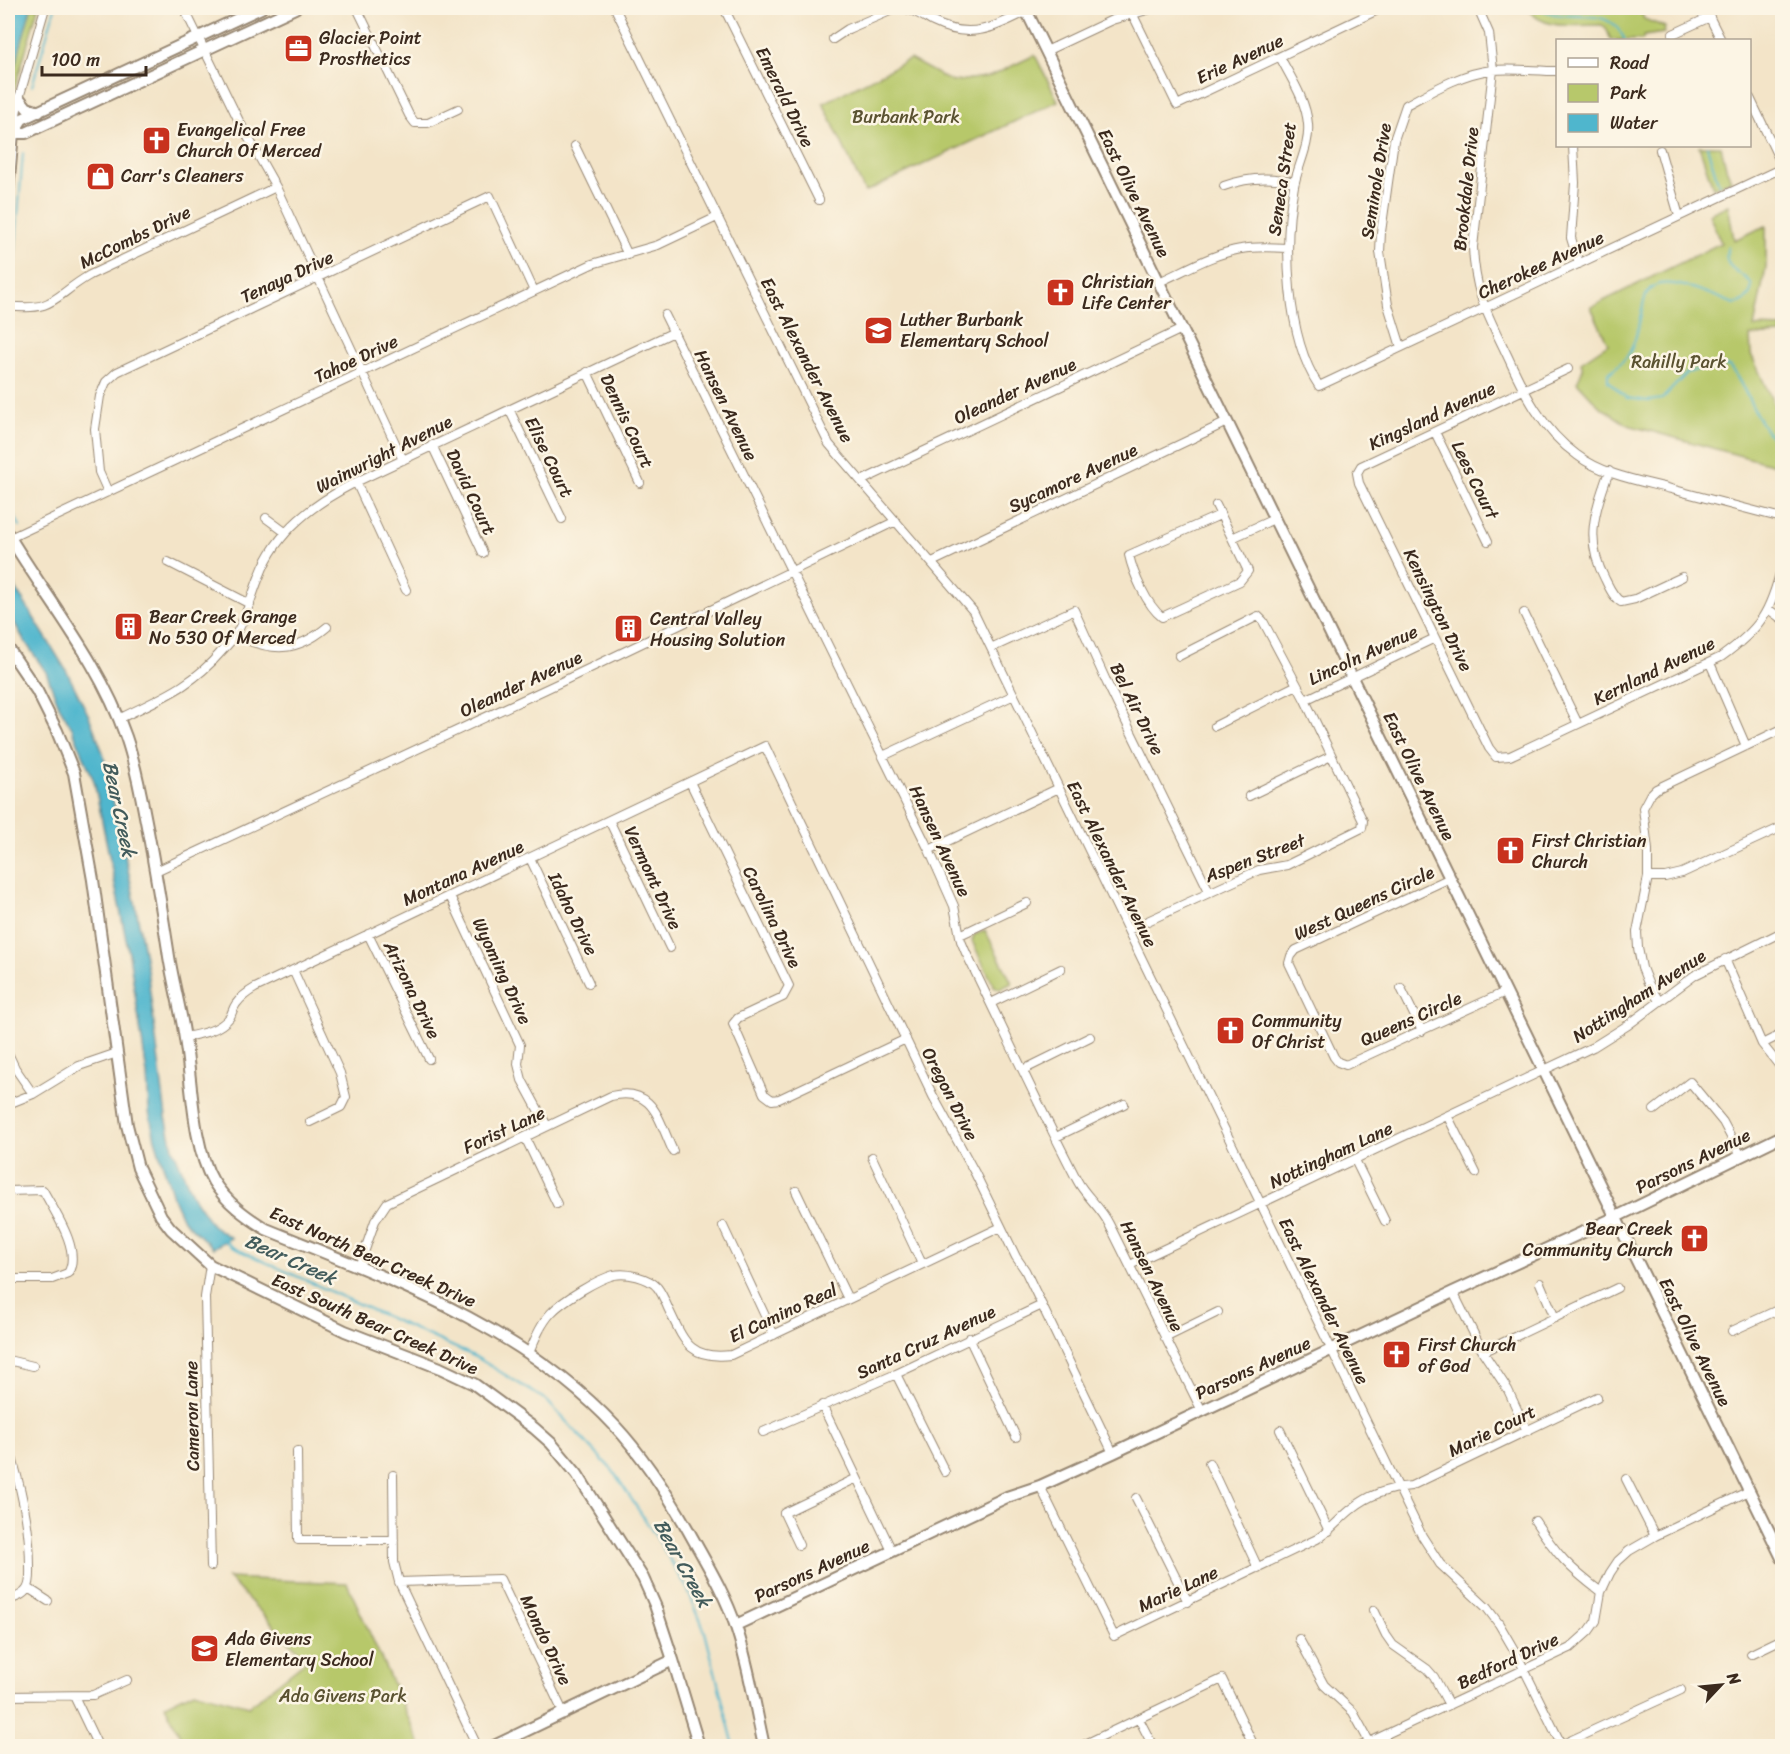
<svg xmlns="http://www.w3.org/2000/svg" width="1790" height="1754" viewBox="0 0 1790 1754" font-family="Sriracha,sans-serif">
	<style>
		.green { fill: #b7c86b; stroke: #797944; stroke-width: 1.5 }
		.water { fill: #4fb6cd; stroke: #457076; stroke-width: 1.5 }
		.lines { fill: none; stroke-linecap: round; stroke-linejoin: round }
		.stream { stroke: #4fb6cd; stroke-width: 2 }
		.street-casing { stroke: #978773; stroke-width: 10 }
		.secondary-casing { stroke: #978773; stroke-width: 14 }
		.street { stroke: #fff; stroke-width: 8 }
		.secondary { stroke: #fff; stroke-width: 10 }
		.labels { text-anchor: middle; stroke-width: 5; stroke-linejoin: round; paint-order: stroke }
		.poi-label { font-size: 18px; fill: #3b2a1e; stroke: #fcf5e5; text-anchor: start }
		.street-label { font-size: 18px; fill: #3b2a1e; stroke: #fcf5e5 }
		.park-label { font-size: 18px; fill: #5a5231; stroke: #fcf5e5 }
		.water-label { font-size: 20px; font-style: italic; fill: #425b5b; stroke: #fcf5e5 }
	</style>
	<rect width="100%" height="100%" fill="#fcf5e5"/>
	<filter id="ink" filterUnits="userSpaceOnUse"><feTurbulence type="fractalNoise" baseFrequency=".0167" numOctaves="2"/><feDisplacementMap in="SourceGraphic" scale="12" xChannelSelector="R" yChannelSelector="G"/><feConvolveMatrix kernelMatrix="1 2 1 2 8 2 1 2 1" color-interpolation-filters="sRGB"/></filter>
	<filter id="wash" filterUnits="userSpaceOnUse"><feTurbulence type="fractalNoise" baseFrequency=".008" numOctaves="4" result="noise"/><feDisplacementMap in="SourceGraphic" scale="24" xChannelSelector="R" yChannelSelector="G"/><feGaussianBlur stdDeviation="1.35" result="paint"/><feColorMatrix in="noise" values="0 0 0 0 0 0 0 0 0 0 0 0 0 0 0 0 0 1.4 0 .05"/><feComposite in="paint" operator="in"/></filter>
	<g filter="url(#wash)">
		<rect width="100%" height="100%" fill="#f3e4c8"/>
		<path class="green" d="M8 8H38L8 112Z
			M1527 8H1644L1642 14 1644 19 1665 27 1664 33 1644 36 1642 40H1611L1606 28 1602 25C1577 25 1542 31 1527 8Z
			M1035 55 1058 101 865 192 823 103 910 59 952 82 991 76Z
			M1699 146H1721L1726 168 1731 180 1713 188Z
			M1728 205 1734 240 1766 226V267L1754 327 1782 328V334L1750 336 1751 354 1777 411 1782 417V467L1628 425 1599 406 1577 382 1583 369 1581 362 1608 344 1591 307 1721 243 1709 214Z
			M985 930 1012 983 1000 989 994 986 972 941 974 935Z
			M228 1578 347 1583 421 1746H185L165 1705 194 1691 249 1706 307 1660Z"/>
		<path class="water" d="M9 8H31L8 92Z
			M8 576 66 670 89 716 103 753 136 907 147 969 166 1117 173 1148 193 1197 212 1225 231 1238 213 1248 183 1220 174 1200 155 1139 149 1112 147 1074 129 954 94 781 72 728 59 706 46 672 24 640 8 611Z"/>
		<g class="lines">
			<path class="stream" d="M1539 8C1571 27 1606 0 1625 40
				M32 86 55 8
				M1707 146 1719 185
				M1728 246C1721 269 1738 269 1751 283 1753 294 1745 303 1734 304 1717 297 1666 273 1650 289 1648 291 1645 298 1644 301 1639 318 1638 339 1628 355 1623 362 1615 368 1608 374V381L1627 398 1648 401 1662 399 1687 373 1711 365 1729 366C1750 390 1755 428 1782 446
				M11 303 23 153
				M8 342 10 308
				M8 505 20 526
				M224 1240 232 1247 476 1357 546 1400 613 1471 659 1541 688 1590 705 1632 734 1746"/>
		</g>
	</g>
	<g filter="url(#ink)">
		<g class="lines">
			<defs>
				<path id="street" d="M184 8 239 121 276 187 403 460
					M357 8 409 115 415 123H428L458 109
					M615 8 829 444 973 611 1422 1536 1440 1564 1487 1608 1499 1624 1517 1655 1562 1746
					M724 8 819 200
					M899 8C913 9 921 15 933 22 969 40 995 28 1027 11
					M1478 8 1489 33 1493 70 1473 247C1475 294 1487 313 1507 355 1524 392 1542 430 1577 455 1603 475 1640 481 1671 489 1708 499 1745 508 1782 518
					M1705 8 1721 40
					M1133 15 1177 105 1382 8
					M1673 34 1710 17
					M833 39 848 29 897 8
					M1046 51 1112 20 1154 8
					M1280 57C1291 78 1306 100 1308 124 1310 145 1298 165 1294 186 1283 242 1286 337 1319 386L1782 168
					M1750 98 1782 165
					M13 131 19 98 45 8
					M575 146 628 255
					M1573 146 1575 183 1571 238 1579 264
					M1660 150 1679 216
					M1224 186C1248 177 1270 176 1295 182
					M1159 282C1186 270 1212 254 1241 249 1256 246 1272 247 1287 248
					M8 306C56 312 53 296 90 275L276 187
					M665 315 929 850 954 906 961 941 966 953C1003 1028 1038 1105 1077 1180 1085 1196 1101 1207 1109 1224L1202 1411
					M1401 347 1388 305 1380 252 1381 232 1394 140 1406 105C1432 91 1462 73 1492 70 1513 68 1536 71 1558 71
					M1568 369 1361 466 1357 473 1359 483 1489 748 1496 757 1510 756 1721 657C1761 628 1770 613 1782 566
					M587 372 640 483
					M509 409 562 519
					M1435 432 1488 541
					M432 445 483 553
					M1609 471C1595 511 1584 540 1605 579 1609 587 1613 597 1621 602L1635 599 1682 577
					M861 481 1182 329
					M356 482 406 590
					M108 492 99 472 95 429 100 396 106 382 117 372 490 196 534 291
					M1216 505 1248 571 1240 581 1162 617C1147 606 1133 573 1129 555L1220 515
					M266 518 285 532
					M10 538 592 264 658 245 717 217
					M1232 538 1274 519
					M168 562 250 604
					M932 562 1227 422
					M1768 609 1782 619
					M1524 613 1578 724
					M236 635C271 652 296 653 327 627
					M991 648 1074 610 1107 683 1209 891
					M1710 663 1746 746
					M1305 700 1435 638
					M119 719C160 698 190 688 221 652 226 646 232 641 236 634 247 616 252 594 260 575 277 530 315 503 356 482L674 332
					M1215 726 1297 685
					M883 756 1014 695
					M690 782 789 986 783 997 738 1018 733 1024 764 1094 772 1100 779 1099 906 1039
					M1249 796 1331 756
					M609 820 670 948
					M929 850 1059 788
					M530 858 589 983
					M156 871 559 683 896 521
					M1648 877H1665L1682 873 1782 827
					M1450 878 1296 950 1291 956 1289 963 1334 1057 1338 1062 1346 1065 1505 992
					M450 896 520 1045 518 1064 522 1080 547 1126
					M1128 930 1259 870 1287 865 1362 828 1363 821 1305 700 1263 621 1258 616 1179 656
					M368 934 429 1059
					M960 935 1027 903
					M1725 959 1762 1044 1782 1069
					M293 970 340 1073 346 1097 341 1107 310 1122
					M1401 988 1422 1031
					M1659 1001 1648 983 1642 968 1638 948 1637 932 1648 877V850L1643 808 1650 795 1656 789 1782 729
					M991 1003 1061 969
					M185 1037C201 1034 219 1031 230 1017 232 1013 233 1008 236 1004 241 997 248 992 255 988L765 746 933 1096 975 1173 1016 1257 1025 1270 1113 1453
					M1762 1044 1782 1034
					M8 1053 15 1068 33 1094
					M1023 1070 1090 1037
					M8 1104 33 1094 79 1066 117 1053
					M1654 1110 1690 1082 1723 1122 1741 1156
					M1448 1117 1476 1173
					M525 1137 557 1204
					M1056 1137 1124 1104
					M872 1157 922 1264
					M1355 1160 1385 1221
					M8 1191 43 1190C54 1211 82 1250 68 1273L52 1279H8
					M796 1191 848 1299
					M723 1226 774 1335
					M210 1265 205 1297 211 1566
					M1130 1265 1593 1047 1628 1025 1695 975 1782 932
					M359 1267 375 1221 387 1203 611 1096C654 1086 658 1119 673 1151
					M1540 1283 1555 1318
					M1453 1292 1483 1352 1508 1390 1527 1431
					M1732 1331 1782 1308
					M969 1338 1016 1437
					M1165 1338 1218 1312
					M1483 1352 1617 1288
					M529 1353C535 1339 541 1324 551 1313 563 1300 598 1279 614 1275 627 1272 649 1278 657 1287 662 1293 665 1301 668 1308 684 1341 689 1360 731 1355L1001 1227
					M8 1360 33 1366
					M896 1374 945 1472
					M822 1405 892 1551
					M1280 1430 1329 1531
					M763 1432 896 1374 1042 1305
					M8 1444C20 1484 30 1524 30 1566 30 1573 31 1583 27 1589 23 1596 14 1598 8 1600
					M297 1451 298 1540H394
					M1209 1463 1258 1568
					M393 1475 394 1562 399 1582 477 1746
					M1626 1479 1655 1536
					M1040 1486 1114 1636 1317 1539C1331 1530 1340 1518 1353 1508 1370 1494 1390 1488 1411 1486L1597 1397
					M1136 1498 1188 1602
					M1535 1521C1557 1555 1569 1568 1601 1592
					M799 1545 784 1513 857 1478
					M399 1582 500 1579 564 1714
					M28 1588 48 1601
					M1374 1610 1386 1635 1393 1645 1427 1669 1434 1677 1449 1705
					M1299 1639 1324 1685 1353 1712 1371 1745
					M1751 1654 1782 1639
					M8 1696 93 1695 127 1680
					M74 1696 98 1746
					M1139 1719 1153 1746
					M1561 1745 1681 1690
					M1081 1746 1222 1679 1254 1746
					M1361 1746 1570 1648 1589 1631 1596 1621 1601 1592 1610 1573 1618 1561 1629 1551 1655 1536 1749 1491"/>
				<path id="secondary" d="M1025 8 1782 1558
					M19 98 27 108 39 112
					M13 133 22 119 261 8
					M8 135 13 133H26L295 8
					M8 190 13 133
					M8 534C48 601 100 662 126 737 135 763 140 789 145 816 154 861 161 905 168 950 172 980 181 1009 185 1039 192 1080 192 1145 213 1181 226 1202 245 1216 266 1229 389 1279 522 1326 615 1426 644 1457 667 1493 688 1530 705 1561 725 1593 736 1627 749 1665 755 1707 764 1746
					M8 648 37 691 57 731 74 773 93 880 127 1125 138 1168 161 1216 171 1229 210 1265 345 1331 440 1368 474 1384 534 1428 551 1443 577 1474 643 1578 655 1605 673 1660 699 1746
					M736 1625 1007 1497 1040 1486 1113 1453 1453 1292 1616 1217 1782 1136
					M494 1746 673 1660"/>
			</defs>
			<use href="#street" class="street-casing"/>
			<use href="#secondary" class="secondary-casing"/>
			<use href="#street" class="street"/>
			<use href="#secondary" class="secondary"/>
		</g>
	</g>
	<defs>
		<symbol id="office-square" viewBox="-11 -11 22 22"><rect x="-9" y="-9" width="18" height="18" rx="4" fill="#c8321e" stroke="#fcf5e5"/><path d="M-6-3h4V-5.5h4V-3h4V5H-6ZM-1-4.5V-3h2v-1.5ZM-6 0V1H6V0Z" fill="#fff"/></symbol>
		<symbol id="church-square" viewBox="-11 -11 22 22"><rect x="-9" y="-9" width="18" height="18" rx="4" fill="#c8321e" stroke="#fcf5e5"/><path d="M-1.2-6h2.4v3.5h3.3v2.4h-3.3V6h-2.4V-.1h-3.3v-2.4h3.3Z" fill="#fff"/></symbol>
		<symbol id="shop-square" viewBox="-11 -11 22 22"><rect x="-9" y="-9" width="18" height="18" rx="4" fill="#c8321e" stroke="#fcf5e5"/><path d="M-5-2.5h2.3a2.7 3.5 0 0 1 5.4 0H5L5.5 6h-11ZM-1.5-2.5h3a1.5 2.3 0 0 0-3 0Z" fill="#fff"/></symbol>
		<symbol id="school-square" viewBox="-11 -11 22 22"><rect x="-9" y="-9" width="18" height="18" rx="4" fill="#c8321e" stroke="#fcf5e5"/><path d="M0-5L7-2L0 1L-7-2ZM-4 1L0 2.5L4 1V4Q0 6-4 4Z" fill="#fff"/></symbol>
		<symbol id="building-square" viewBox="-11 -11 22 22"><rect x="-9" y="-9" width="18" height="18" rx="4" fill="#c8321e" stroke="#fcf5e5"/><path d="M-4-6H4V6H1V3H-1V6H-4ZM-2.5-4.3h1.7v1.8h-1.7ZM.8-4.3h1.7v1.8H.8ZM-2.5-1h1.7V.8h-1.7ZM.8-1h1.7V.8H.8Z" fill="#fff"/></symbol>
	</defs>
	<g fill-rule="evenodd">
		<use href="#office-square" x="282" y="32" width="33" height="33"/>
		<use href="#church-square" x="140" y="124" width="33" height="33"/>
		<use href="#shop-square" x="84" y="160" width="33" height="33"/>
		<use href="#church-square" x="1044" y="276" width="33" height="33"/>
		<use href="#school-square" x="862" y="314" width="33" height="33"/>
		<use href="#building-square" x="112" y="610" width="33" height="33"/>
		<use href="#building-square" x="612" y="612" width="33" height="33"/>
		<use href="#church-square" x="1494" y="834" width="33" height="33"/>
		<use href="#church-square" x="1214" y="1014" width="33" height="33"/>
		<use href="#church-square" x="1678" y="1222" width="33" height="33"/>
		<use href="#church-square" x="1380" y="1338" width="33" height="33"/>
		<use href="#school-square" x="188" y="1632" width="33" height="33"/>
	</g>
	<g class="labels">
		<g class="poi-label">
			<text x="319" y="44">Glacier Point<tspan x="319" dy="21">Prosthetics</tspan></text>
			<text x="177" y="136">Evangelical Free<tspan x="177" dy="21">Church Of Merced</tspan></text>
			<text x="121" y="182">Carr's Cleaners</text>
			<text x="1082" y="288">Christian<tspan x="1082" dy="21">Life Center</tspan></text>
			<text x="900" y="326">Luther Burbank<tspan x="900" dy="21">Elementary School</tspan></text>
			<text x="149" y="623">Bear Creek Grange<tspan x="149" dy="21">No 530 Of Merced</tspan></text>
			<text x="650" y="625">Central Valley<tspan x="650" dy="21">Housing Solution</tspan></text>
			<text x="1532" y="847">First Christian<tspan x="1532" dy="21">Church</tspan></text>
			<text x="1252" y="1027">Community<tspan x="1252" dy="21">Of Christ</tspan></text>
			<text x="1673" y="1235" text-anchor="end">Bear Creek<tspan x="1673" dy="21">Community Church</tspan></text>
			<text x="1418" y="1351">First Church<tspan x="1418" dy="21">of God</tspan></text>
			<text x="225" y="1645">Ada Givens<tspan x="225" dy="21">Elementary School</tspan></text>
		</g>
		<g class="street-label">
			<text transform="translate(1240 59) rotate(-25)" y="6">Erie Avenue</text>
			<text transform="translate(785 97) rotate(64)" y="6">Emerald Drive</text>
			<text transform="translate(1282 179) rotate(-82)" y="6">Seneca Street</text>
			<text transform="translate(1376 181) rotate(-81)" y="6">Seminole Drive</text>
			<text transform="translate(1466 189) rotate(-84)" y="6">Brookdale Drive</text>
			<text transform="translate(1134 193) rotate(64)" y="6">East Olive Avenue</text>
			<text transform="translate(135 237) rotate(-26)" y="6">McCombs Drive</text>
			<text transform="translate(1541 265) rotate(-25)" y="6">Cherokee Avenue</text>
			<text transform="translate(287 277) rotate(-25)" y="6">Tenaya Drive</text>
			<text transform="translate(356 359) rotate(-25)" y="6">Tahoe Drive</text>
			<text transform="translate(807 360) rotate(63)" y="6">East Alexander Avenue</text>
			<text transform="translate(1015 391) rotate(-25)" y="6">Oleander Avenue</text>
			<text transform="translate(726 405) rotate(64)" y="6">Hansen Avenue</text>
			<text transform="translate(1432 416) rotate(-25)" y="6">Kingsland Avenue</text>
			<text transform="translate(627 421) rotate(65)" y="6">Dennis Court</text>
			<text transform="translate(384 454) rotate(-27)" y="6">Wainwright Avenue</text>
			<text transform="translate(549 457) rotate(64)" y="6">Elise Court</text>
			<text transform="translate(1073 478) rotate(-25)" y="6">Sycamore Avenue</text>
			<text transform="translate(1475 480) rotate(64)" y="6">Lees Court</text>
			<text transform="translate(471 492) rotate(65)" y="6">David Court</text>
			<text transform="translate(1438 610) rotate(64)" y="6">Kensington Drive</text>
			<text transform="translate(1363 655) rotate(-25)" y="6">Lincoln Avenue</text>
			<text transform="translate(1654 671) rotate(-26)" y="6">Kernland Avenue</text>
			<text transform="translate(521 684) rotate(-25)" y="6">Oleander Avenue</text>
			<text transform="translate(1137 709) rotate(64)" y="6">Bel Air Drive</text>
			<text transform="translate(1419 776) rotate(64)" y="6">East Olive Avenue</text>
			<text transform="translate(940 841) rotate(65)" y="6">Hansen Avenue</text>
			<text transform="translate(1255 858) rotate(-21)" y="6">Aspen Street</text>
			<text transform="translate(1112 864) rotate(64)" y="6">East Alexander Avenue</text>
			<text transform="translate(463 873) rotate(-25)" y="6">Montana Avenue</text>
			<text transform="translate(653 878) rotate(65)" y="6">Vermont Drive</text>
			<text transform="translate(1364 903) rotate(-25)" y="6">West Queens Circle</text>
			<text transform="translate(573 914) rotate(64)" y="6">Idaho Drive</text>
			<text transform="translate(772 917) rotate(64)" y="6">Carolina Drive</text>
			<text transform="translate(502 971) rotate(65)" y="6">Wyoming Drive</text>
			<text transform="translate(412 990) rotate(64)" y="6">Arizona Drive</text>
			<text transform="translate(1639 996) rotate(-33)" y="6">Nottingham Avenue</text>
			<text transform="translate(1411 1019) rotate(-24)" y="6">Queens Circle</text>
			<text transform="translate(950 1094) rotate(63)" y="6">Oregon Drive</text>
			<text transform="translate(504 1130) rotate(-25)" y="6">Forist Lane</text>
			<text transform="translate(1331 1155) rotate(-25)" y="6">Nottingham Lane</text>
			<text transform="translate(1693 1161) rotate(-26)" y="6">Parsons Avenue</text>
			<text transform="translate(373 1257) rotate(24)" y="6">East North Bear Creek Drive</text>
			<text transform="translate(1152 1276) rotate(64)" y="6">Hansen Avenue</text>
			<text transform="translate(1324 1301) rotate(64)" y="6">East Alexander Avenue</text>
			<text transform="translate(783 1313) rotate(-25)" y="6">El Camino Real</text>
			<text transform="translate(375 1324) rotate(24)" y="6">East South Bear Creek Drive</text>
			<text transform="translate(926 1342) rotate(-25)" y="6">Santa Cruz Avenue</text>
			<text transform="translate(1695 1342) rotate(64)" y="6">East Olive Avenue</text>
			<text transform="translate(1253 1368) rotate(-25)" y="6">Parsons Avenue</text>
			<text transform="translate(192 1416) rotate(-91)" y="6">Cameron Lane</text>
			<text transform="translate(1492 1431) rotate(-26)" y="6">Marie Court</text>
			<text transform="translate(812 1571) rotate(-25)" y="6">Parsons Avenue</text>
			<text transform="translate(1178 1589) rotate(-25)" y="6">Marie Lane</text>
			<text transform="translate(546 1640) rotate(65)" y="6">Mondo Drive</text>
			<text transform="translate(1508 1661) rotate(-25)" y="6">Bedford Drive</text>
		</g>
		<g class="park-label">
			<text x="906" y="123">Burbank Park</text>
			<text x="1679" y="368">Rahilly Park</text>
			<text x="343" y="1702">Ada Givens Park</text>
		</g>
		<g class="water-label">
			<text transform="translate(120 809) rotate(78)" y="7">Bear Creek</text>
			<text transform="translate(291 1259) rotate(24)" y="7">Bear Creek</text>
			<text transform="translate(683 1563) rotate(61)" y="7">Bear Creek</text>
		</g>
	</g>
	<rect width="1790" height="1754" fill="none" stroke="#fcf5e5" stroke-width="30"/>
	<rect x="1556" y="39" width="195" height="108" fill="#fcf5e5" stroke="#afa495" stroke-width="1.5"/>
	<rect x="1568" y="58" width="30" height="9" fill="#ffffff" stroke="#afa495" stroke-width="1.5"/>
	<text x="1610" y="69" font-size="18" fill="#3b2a1e">Road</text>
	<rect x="1568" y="84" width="30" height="18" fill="#b7c86b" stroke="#afa495" stroke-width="1.5"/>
	<text x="1610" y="99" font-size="18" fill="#3b2a1e">Park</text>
	<rect x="1568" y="114" width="30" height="18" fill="#4fb6cd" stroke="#afa495" stroke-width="1.5"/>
	<text x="1610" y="129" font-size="18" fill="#3b2a1e">Water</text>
	<g transform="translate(1721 1685) rotate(64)" stroke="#fcf5e5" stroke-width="4.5" paint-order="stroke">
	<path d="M0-4.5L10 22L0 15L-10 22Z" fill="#3b2a1e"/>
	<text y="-9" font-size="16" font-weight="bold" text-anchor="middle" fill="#3b2a1e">N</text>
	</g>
	<path d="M42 66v9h104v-9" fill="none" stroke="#3b2a1e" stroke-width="3"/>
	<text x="51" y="66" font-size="18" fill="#3b2a1e" stroke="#fcf5e5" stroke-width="4.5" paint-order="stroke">100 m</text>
</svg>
